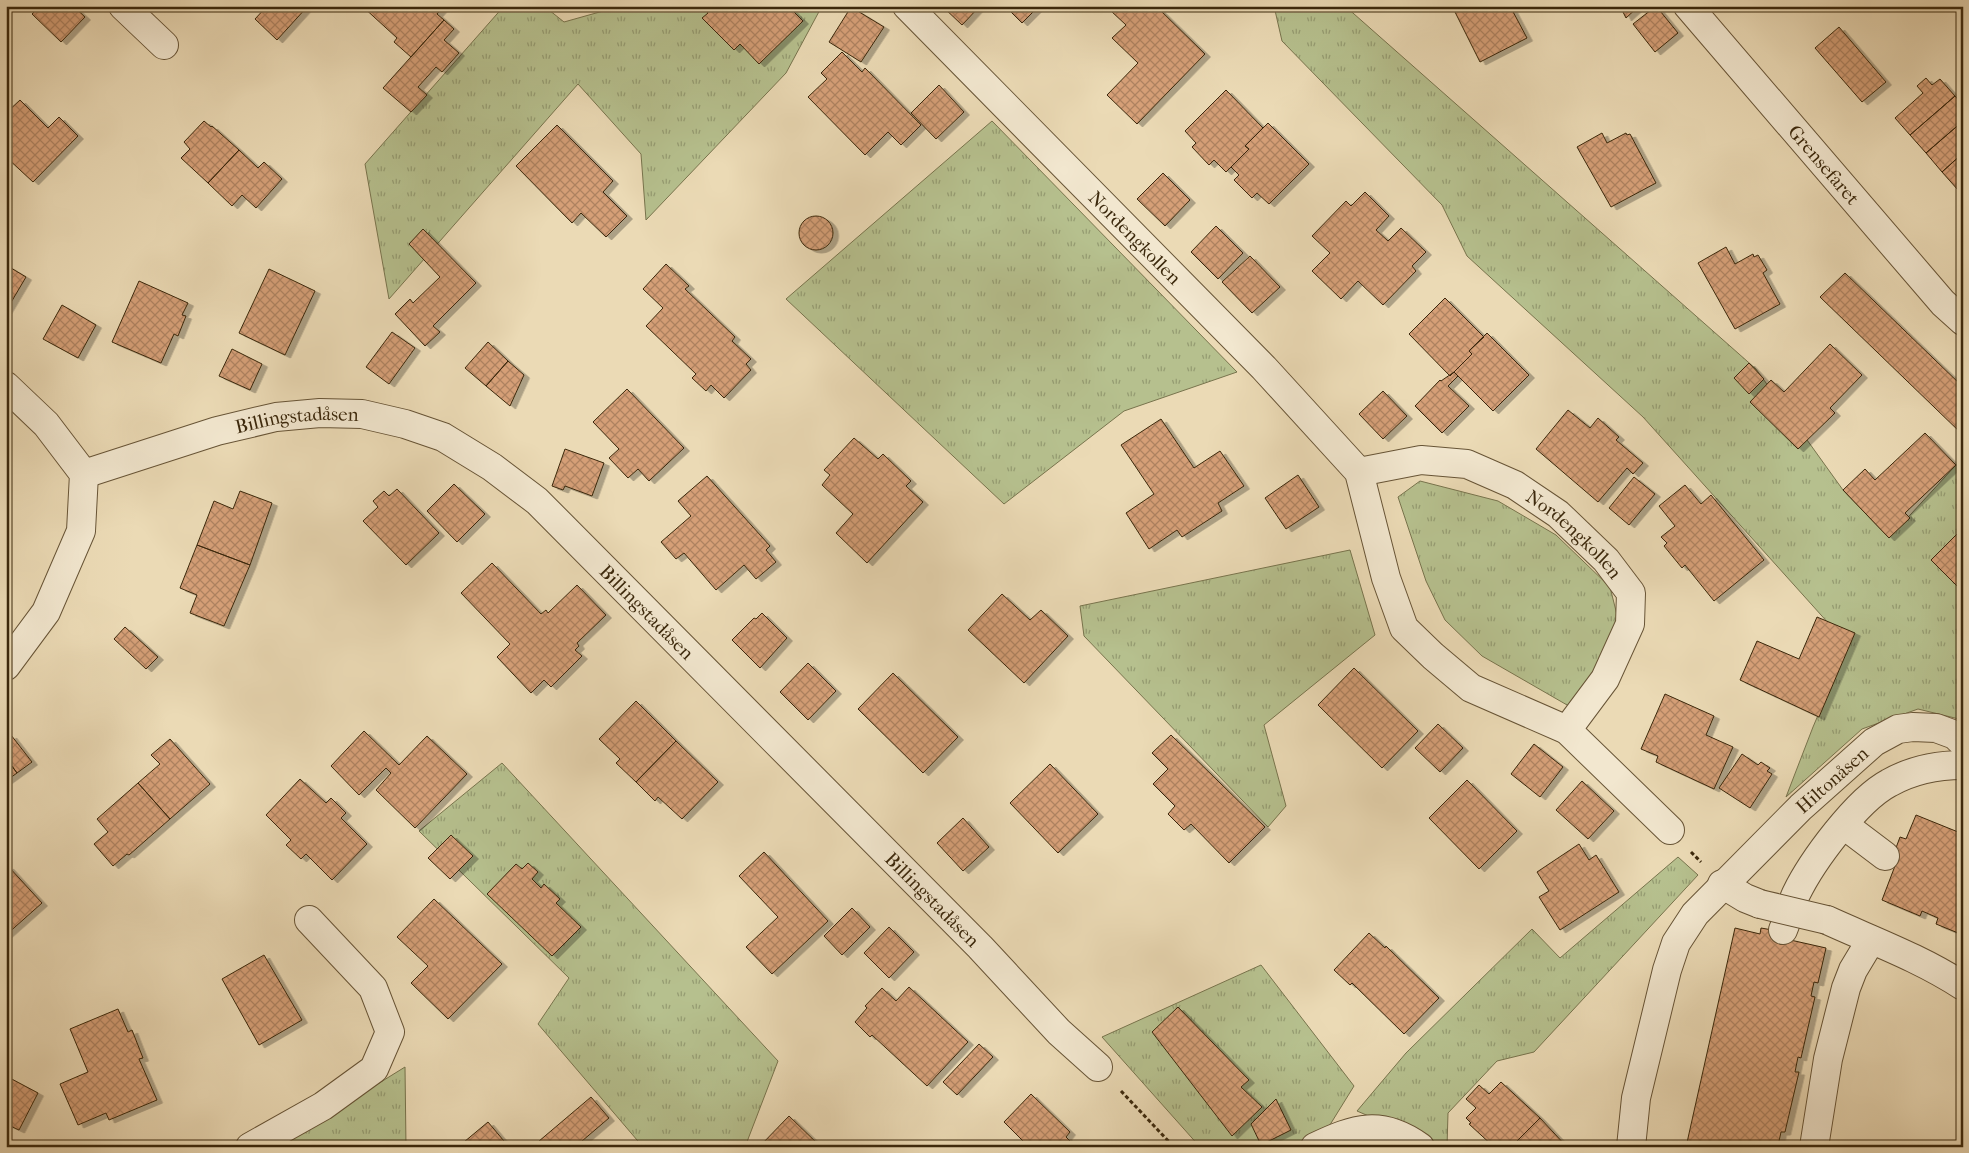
<svg xmlns="http://www.w3.org/2000/svg" width="1969" height="1153" viewBox="0 0 1969 1153" font-family="'IM FELL French Canon',serif">
	<style>
		.grass { fill: url(#grass-tufts); stroke: #78744d }
		.building { fill: url(#building-cross-hatch); stroke: #3b280c; filter: url(#shadow) }
		.lines { fill: none; stroke-linecap: round; stroke-linejoin: round }
		.minor-casing { stroke: #675436; stroke-width: 30 }
		.path { stroke: #3b280c; stroke-width: 3; stroke-dasharray: 4 2.5; stroke-linecap: butt }
		.minor { stroke: #f2e7cf; stroke-width: 28 }
		.minor-bridge-casing { stroke: #675436; stroke-width: 30; stroke-linecap: butt }
		.minor-bridge { stroke: #f2e7cf; stroke-width: 28 }
		.labels { text-anchor: middle; stroke-width: 4; stroke-linejoin: round; paint-order: stroke }
		.street-label { font-size: 19px; fill: #3b280c; stroke: #f2e7cf }
	</style>
	<defs>
		<pattern id="grass-tufts" width="24" height="20" patternUnits="userSpaceOnUse" patternTransform="scale(1.25)"><rect width="24" height="20" fill="#b6c08e"/><path d="M3 7l-1-3M5 7V3M7 7l1-3M15 17l-1-3M17 17v-4M19 17l1-3" fill="none" stroke="#959c72"/></pattern>
		<pattern id="building-cross-hatch" width="8" height="8" patternUnits="userSpaceOnUse" patternTransform="scale(1.25)"><rect width="8" height="8" fill="#d59f77"/><path d="M0 0l8 8M0 8l8-8" fill="none" stroke="#ae8260"/></pattern>
		<filter id="shadow"><feDropShadow dx="5.5" dy="3" stdDeviation="0" flood-color="#0004"/></filter>
	</defs>
	<rect width="100%" height="100%" fill="#ebdab5"/>
	<filter id="stains"><feTurbulence type="fractalNoise" baseFrequency=".004" numOctaves="4"/><feColorMatrix values="0 0 0 0 .2 0 0 0 0 .09 0 0 0 0 .02 0 0 0 .5 -.17"/></filter>
	<radialGradient id="worn" r=".72"><stop offset=".6" stop-color="#630" stop-opacity="0"/><stop offset="1" stop-color="#630" stop-opacity=".3"/></radialGradient>
	<path class="grass" d="M504 6H544L564 22 621 6H822L786 73 646 220 641 154 578 84 389 299 365 164Z
		M1274 6H1345L1756 369 1843 490 1889 538 1956 465 1963 464V720L1918 709 1862 729 1786 797 1813 727 1848 645 1643 417 1467 256 1442 205 1282 41Z
		M992 121 1237 372 1124 411 1004 504 786 299Z
		M1420 481 1498 501 1556 535 1610 587 1622 635 1574 709 1482 656 1445 620 1426 581 1398 497Z
		M1350 550 1375 635 1264 725 1286 806 1268 827 1084 636 1080 606Z
		M502 763 778 1061 745 1147H643L538 1024 569 978 419 831Z
		M1678 857 1698 875 1534 1052 1497 1061 1448 1113 1447 1147H1441L1357 1111 1406 1053 1532 929 1560 958Z
		M1261 965 1354 1086 1328 1128 1295 1147H1200L1102 1037Z
		M405 1067 406 1147H276Z"/>
	<path class="building" d="M40 6H73L85 17 61 42 32 14Z
		M267 6H306L307 7 277 40 255 19Z
		M362 6H444L437 14 444 20 411 57 394 42 397 38Z
		M702 6H788L803 21 759 64 740 44 734 50 702 18 708 13Z
		M942 6H980L962 25Z
		M1005 6H1039L1022 23Z
		M1116 6H1156L1205 54 1137 124 1107 95 1138 63 1112 38 1126 25 1111 11Z
		M1452 6H1510L1527 38 1480 62Z
		M1620 6H1639L1626 18Z
		M1656 6 1678 33 1655 52 1633 24Z
		M851 7 884 27 861 62 829 42Z
		M444 20 454 29 444 40 459 53 442 72 436 67 418 87 427 95 411 112 383 88Z
		M1839 27 1886 82 1862 102 1815 48Z
		M842 52 862 72 865 68 921 125 901 145 888 132 865 155 808 97 827 79 821 73Z
		M1926 78 1932 85 1940 79 1955 96 1910 135 1895 118 1923 93 1917 86Z
		M939 85 964 112 936 139 911 113Z
		M1226 90 1263 128 1245 146 1249 149 1226 172 1214 160 1209 165 1192 147 1196 143 1185 131Z
		M1955 96 1963 105V121L1926 153 1910 135Z
		M20 100 48 128 59 117 78 136 33 182 6 157V113Z
		M204 121 211 127 212 126 239 150 208 183 181 158 190 149 184 142Z
		M1963 121V153L1942 172 1926 153Z
		M1268 123 1309 164 1269 204 1257 193 1252 198 1234 180 1239 175 1231 167 1249 149 1245 146Z
		M557 125 613 181 603 192 627 216 606 237 581 213 572 223 516 166Z
		M1602 133 1607 143 1626 133 1627 135 1630 134 1656 183 1611 207 1577 147Z
		M239 150 258 168 264 162 282 179 256 208 242 195 232 206 208 183Z
		M1963 153V185L1958 190 1942 172Z
		M1163 173 1190 200 1165 226 1137 199Z
		M1365 192 1389 216 1376 230 1388 241 1401 228 1426 252 1412 266 1416 271 1383 305 1358 281 1341 299 1312 271 1330 253 1312 236 1346 201 1351 206Z
		M799 233a17 17 0 1 1 34 0a17 17 0 1 1-34 0Z
		M1216 226 1243 253 1218 279 1191 252Z
		M423 229 476 283 433 326 440 332 425 346 395 314 410 299 413 303 440 277 409 244Z
		M1726 247 1735 264 1753 254 1754 257 1758 255 1767 270 1763 273 1780 304 1735 329 1698 263Z
		M1250 256 1280 287 1252 313 1222 282Z
		M666 264 689 286 685 289 735 337 732 341 751 359 746 364 751 370 724 398 711 385 706 391 692 378 696 374 646 326 663 308 643 289Z
		M6 265 26 277 6 311Z
		M269 269 315 291 285 355 239 333Z
		M1845 273 1963 387V435L1820 297Z
		M139 281 188 303 182 315 186 316 178 336 174 334 161 363 112 342Z
		M1445 298 1484 337 1469 351 1472 354 1450 376 1409 334Z
		M62 305 96 325 78 358 43 339Z
		M392 332 415 348 389 384 366 367Z
		M1487 333 1529 375 1493 411 1454 372 1472 354 1469 351Z
		M488 342 508 361 486 386 465 368Z
		M1830 344 1862 375 1830 408 1835 413 1798 449 1750 402 1771 380 1784 392Z
		M232 349 262 364 250 390 219 376Z
		M508 361 524 375 510 406 486 386Z
		M1749 363 1764 379 1749 394 1734 378Z
		M1454 372 1458 376 1448 386 1469 406 1442 433 1415 406 1440 380 1441 381Z
		M627 389 684 448 649 481 638 469 628 478 609 458 619 449 593 422Z
		M1383 391 1407 416 1383 439 1359 414Z
		M1568 410 1590 428 1598 418 1619 437 1616 440 1643 463 1633 474 1627 468 1598 502 1536 449Z
		M1161 419 1194 468 1220 451 1244 486 1218 503 1222 511 1182 537 1177 530 1149 549 1126 513 1154 494 1121 445Z
		M1925 433 1956 465 1905 513 1910 518 1889 538 1843 490 1865 469 1875 480Z
		M854 438 878 459 883 454 911 481 906 486 923 502 867 563 836 533 853 514 822 485 830 475 824 470Z
		M565 449 604 463 592 496 565 486 563 490 552 486Z
		M1298 475 1319 507 1286 529 1265 498Z
		M707 476 770 546 766 550 776 562 756 579 744 565 716 590 684 553 676 559 661 542 691 516 678 501Z
		M1634 477 1655 494 1629 525 1609 508Z
		M454 484 485 514 457 542 427 511Z
		M1685 485 1701 504 1711 495 1764 560 1714 601 1685 565 1682 568 1664 546 1667 543 1661 537 1675 526 1659 506Z
		M397 489 439 533 406 565 363 521 378 507 373 501 384 491 389 496Z
		M240 491 272 503 250 565 197 545 214 501 233 509Z
		M1963 528V580L1957 586 1931 560Z
		M197 545 250 565 224 626 190 613 197 595 180 588Z
		M492 563 541 614 546 610 548 613 577 585 606 615 577 643 579 646 575 650 582 656 551 687 544 680 531 693 497 657 510 644 461 593Z
		M1002 594 1030 620 1041 610 1068 636 1024 683 968 630Z
		M762 613 787 638 760 668 732 640 754 618 756 619Z
		M1817 617 1855 633 1819 717 1740 680 1757 641 1799 659Z
		M125 627 158 657 146 669 114 639Z
		M808 663 836 691 808 720 780 692Z
		M1354 668 1418 731 1382 768 1318 705Z
		M893 673 958 737 923 773 858 709Z
		M1665 694 1714 716 1706 735 1733 747 1714 789 1656 762 1658 756 1641 749Z
		M636 701 676 741 636 782 616 763 620 759 599 739Z
		M1438 724 1463 748 1440 772 1415 748Z
		M364 731 399 765 427 736 467 774 415 828 376 790 391 773 386 768 359 795 331 766Z
		M11 735 32 762 17 773 6 758V739Z
		M1171 735 1265 827 1229 863 1191 824 1184 830 1168 814 1175 806 1153 784 1168 769 1152 753Z
		M170 739 210 784 170 819 138 783 160 764 151 755Z
		M676 741 718 782 682 819 658 797 655 801 636 782Z
		M1534 744 1563 767 1540 797 1511 774Z
		M1742 754 1758 765 1761 762 1770 768 1767 771 1772 774 1750 808 1719 788Z
		M6 758 17 773 6 781Z
		M1050 764 1098 814 1058 853 1010 803Z
		M300 779 326 803 331 798 346 813 341 818 367 844 332 880 306 854 301 859 286 845 291 840 266 815Z
		M1467 780 1517 831 1479 869 1429 818Z
		M1582 781 1614 811 1588 839 1556 810Z
		M138 783 170 819 129 855 127 854 113 866 94 844 108 832 97 819Z
		M1916 815 1963 834V935L1936 924 1938 918 1922 911 1920 916 1882 900 1898 858 1893 856 1900 837 1906 839Z
		M963 818 989 847 963 871 937 843Z
		M451 835 473 856 450 879 428 858Z
		M1579 844 1589 860 1596 855 1619 892 1560 930 1539 897 1549 891 1537 872Z
		M764 852 828 921 772 974 746 947 778 917 739 876Z
		M528 863 538 872 532 879 541 888 544 884 560 899 556 903 581 927 552 956 487 894 516 864 522 869Z
		M8 866 42 903 6 935V867Z
		M434 899 502 964 448 1019 411 983 428 966 397 937Z
		M852 908 870 927 842 955 824 936Z
		M889 927 914 952 889 978 864 953Z
		M1735 928 1760 934 1761 928 1778 931 1777 937 1826 948 1818 983 1814 982 1811 996 1815 997 1801 1058 1798 1057 1795 1072H1799L1785 1132H1781L1778 1146 1780 1147H1686Z
		M1369 933 1385 948 1386 946 1439 998 1404 1034 1352 983 1350 985 1334 970Z
		M264 955 302 1020 259 1045 222 979Z
		M909 987 968 1042 927 1086 872 1035 870 1037 855 1022 867 1008 865 1006 882 988 896 1001Z
		M1178 1007 1249 1080 1241 1087 1262 1107 1232 1136 1152 1032Z
		M118 1009 128 1032 132 1030 143 1058 139 1059 157 1100 109 1120 106 1113 78 1125 60 1084 88 1072 70 1029Z
		M979 1044 993 1057 957 1095 943 1082Z
		M6 1076 38 1093 19 1130 6 1124Z
		M1501 1082 1540 1118 1511 1147H1494L1469 1124 1471 1123 1466 1118 1476 1108 1466 1099 1479 1085 1489 1094Z
		M1031 1094 1070 1132 1066 1137 1076 1147H1029L1004 1122Z
		M591 1097 609 1118 575 1147H532Z
		M1276 1099 1291 1130 1261 1145 1251 1124Z
		M789 1116 821 1147H759Z
		M1540 1118 1567 1147H1511Z
		M488 1122 509 1147H458Z"/>
	<g class="lines">
		<defs>
			<g id="minor">
				<path d="M123 6 164 45"/>
				<path id="s1" d="M907 6 1264 368 1359 472 1386 578 1404 628 1433 656 1471 688 1567 730 1670 830"/>
				<path id="s2" d="M1688 6 1943 303 1963 321"/>
				<path d="M6 386 46 424 84 474 81 531 46 612 6 666"/>
				<path id="s3" d="M1359 472 1421 460 1467 464 1515 485 1558 514 1606 560 1631 593 1630 624 1605 679 1567 730"/>
				<path id="s4" d="M84 474 217 431 276 417 320 413 362 414 405 424 443 437 492 467 537 501 980 947 1059 1032 1098 1067"/>
				<path d="M1844 825 1885 856"/>
				<path d="M1722 884 1745 898 1760 904"/>
				<path d="M1827 920C1873 941 1920 958 1963 986"/>
				<path d="M1783 930C1788 918 1791 905 1796 894 1812 861 1857 800 1889 783 1912 770 1937 765 1963 765"/>
				<path d="M250 1147 323 1106 374 1069 390 1032 373 988 309 920"/>
				<path d="M1315 1147C1355 1128 1381 1119 1420 1147"/>
				<path id="s5" d="M1631 1147 1636 1098 1667 970 1676 943 1695 914 1801 807 1874 742 1898 729 1913 727 1936 728 1955 735 1963 743"/>
				<path d="M1814 1147 1828 1059 1846 988 1853 970 1871 940"/>
			</g>
		</defs>
		<use href="#minor" class="minor-casing"/>
		<path class="path" d="M1691 852 1701 862
			M1121 1091 1174 1147"/>
		<use href="#minor" class="minor"/>
		<defs>
			<path id="minor-bridge" d="M1760 904 1827 920"/>
		</defs>
		<use href="#minor-bridge" class="minor-bridge-casing"/>
		<use href="#minor-bridge" class="minor-bridge"/>
	</g>
	<g class="labels">
		<g class="street-label">
			<text dy="7" stroke="none"><textPath href="#s2" startOffset="209">Grensefaret</textPath></text>
			<text dy="7" stroke="none"><textPath href="#s1" startOffset="325">Nordengkollen</textPath></text>
			<text dy="7" stroke="none"><textPath href="#s4" startOffset="221">Billingstadåsen</textPath></text>
			<text dy="7" stroke="none"><textPath href="#s3" startOffset="239">Nordengkollen</textPath></text>
			<text dy="7" stroke="none"><textPath href="#s4" startOffset="641">Billingstadåsen</textPath></text>
			<text dy="7" stroke="none"><textPath href="#s5" startOffset="436">Hiltonåsen</textPath></text>
			<text dy="7" stroke="none"><textPath href="#s4" startOffset="1046">Billingstadåsen</textPath></text>
		</g>
	</g>
	<rect width="1969" height="1153" fill="none" stroke="#ebdab5" stroke-width="25"/>
	<rect x="8" y="8" width="1954" height="1138" fill="none" stroke="#3b280c" stroke-width="2.5"/>
	<rect x="12" y="12" width="1944" height="1128" fill="none" stroke="#3b280c"/>
	<rect width="100%" height="100%" filter="url(#stains)"/>
	<rect width="100%" height="100%" fill="url(#worn)"/>
</svg>
